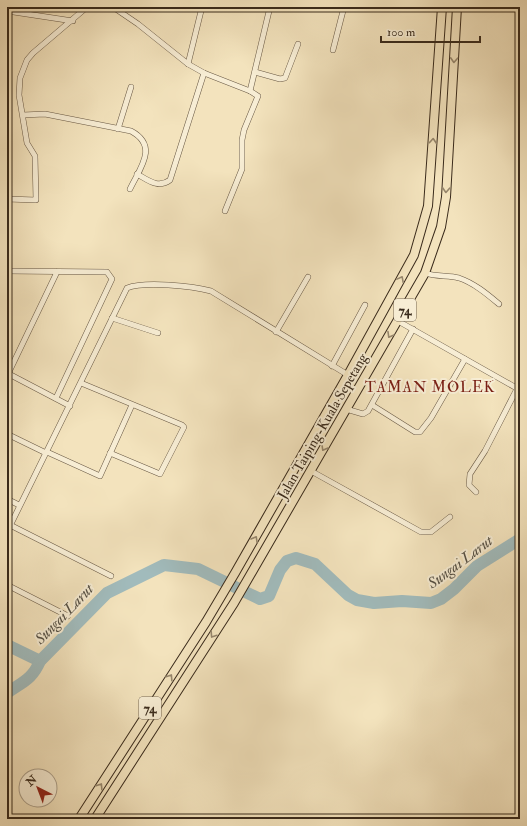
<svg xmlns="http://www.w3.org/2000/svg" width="527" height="826" font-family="'IM FELL Double Pica',serif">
<rect width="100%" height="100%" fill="#f3e3bd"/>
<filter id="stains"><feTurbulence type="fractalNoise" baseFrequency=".005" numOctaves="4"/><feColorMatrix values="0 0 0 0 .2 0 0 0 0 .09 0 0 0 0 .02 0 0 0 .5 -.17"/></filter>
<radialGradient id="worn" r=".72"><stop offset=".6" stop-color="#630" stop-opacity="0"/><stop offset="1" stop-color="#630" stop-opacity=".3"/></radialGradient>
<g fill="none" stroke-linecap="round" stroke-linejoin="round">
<g stroke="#a1bbbc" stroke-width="12">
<path d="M 7,645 L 40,661"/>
<path d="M 7,693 C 22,682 32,680 40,661 L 107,593 L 164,565 L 198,569 L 260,599 L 269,596 L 280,570 L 287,561 L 296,558 L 315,564 L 348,595 L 357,600 L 374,603 L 402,601 L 431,603 L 441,599 L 454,589 L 477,566 L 520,539"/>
</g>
<g stroke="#685844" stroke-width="6">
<g id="street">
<path d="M 113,7 L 138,24 L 188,64 L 204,73 L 250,91 L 258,96 L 244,130 L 242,140 L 242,169 L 225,211"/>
<path d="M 7,11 L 73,21"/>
<path d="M 333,50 L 344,7"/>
<path d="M 188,64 L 202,7"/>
<path d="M 255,72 L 280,79 L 285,78 L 298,44"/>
<path d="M 250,91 L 270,7"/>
<path d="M 23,115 L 45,114 L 131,131 C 159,146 140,168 130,189"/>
<path d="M 118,129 L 131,87"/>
<path d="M 137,174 C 148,180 158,189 170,180 L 204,73"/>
<path d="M 7,199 L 36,200 L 35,156 L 27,143 L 19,95 L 20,78 L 27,60 L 33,53 L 87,7"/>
<path d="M 7,271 L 107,272 L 112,279 L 56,398"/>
<path d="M 425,273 C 436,277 448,275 459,278 C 474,283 487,294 499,304"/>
<path d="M 112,318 L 158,333"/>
<path d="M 398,321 L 520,390"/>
<path d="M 276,332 L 308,277"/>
<path d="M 332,366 L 365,305"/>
<path d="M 7,373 L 70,406"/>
<path d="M 8,374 L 57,272"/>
<path d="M 81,383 L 182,425 L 184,427 L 160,474 L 110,453"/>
<path d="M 372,405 L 415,432 L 420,432 L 431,418 L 465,359"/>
<path d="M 346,409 L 363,414 L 368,411 L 413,329"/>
<path d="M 7,434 L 46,453"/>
<path d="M 47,452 L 100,476 L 132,405"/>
<path d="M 311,471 L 421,532 L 431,532 L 450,517"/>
<path d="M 476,492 L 469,485 L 470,474 L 485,451 L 520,383"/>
<path d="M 7,499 L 19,505"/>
<path d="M 10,525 L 111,576"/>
<path d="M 7,532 L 127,288 C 145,281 192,286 211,291 L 348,375"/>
<path d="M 7,585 L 68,616"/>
</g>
</g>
<g stroke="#392a1b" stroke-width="10">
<g id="primary">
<path d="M 79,819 L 206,622 L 235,573 L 348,375 L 414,255 L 428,206 L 442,7"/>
<path d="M 95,819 L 234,603 L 425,273 L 441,227 L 446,197 L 457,7"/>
</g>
</g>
<use href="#street" stroke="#f7edd4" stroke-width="5"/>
<use href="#primary" stroke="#f3e3bd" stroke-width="8"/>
</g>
<defs><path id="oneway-chevron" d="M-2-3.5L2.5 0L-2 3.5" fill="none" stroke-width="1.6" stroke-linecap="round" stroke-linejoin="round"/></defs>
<g stroke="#96866c">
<use href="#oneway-chevron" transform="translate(454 60) rotate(93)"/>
<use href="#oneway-chevron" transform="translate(433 141) rotate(-86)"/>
<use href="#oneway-chevron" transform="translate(446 190) rotate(93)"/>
<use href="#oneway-chevron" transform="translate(401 279) rotate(-62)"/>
<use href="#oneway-chevron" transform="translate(390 335) rotate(120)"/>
<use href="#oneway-chevron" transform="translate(324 448) rotate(120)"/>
<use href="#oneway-chevron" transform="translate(255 539) rotate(-60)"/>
<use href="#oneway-chevron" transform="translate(213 635) rotate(123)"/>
<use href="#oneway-chevron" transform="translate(170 677) rotate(-57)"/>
<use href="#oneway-chevron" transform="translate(100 786) rotate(-57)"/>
</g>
<g text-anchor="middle" stroke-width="4" stroke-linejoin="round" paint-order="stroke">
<g fill="#f7edd4" stroke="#726452" stroke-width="1">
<rect x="394" y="299" width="22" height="22" rx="3"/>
<rect x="139" y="697" width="22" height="22" rx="3"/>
</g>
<g font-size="13" font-weight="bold" fill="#392a1b">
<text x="405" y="315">74</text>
<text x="150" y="713">74</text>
</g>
<g font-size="14" fill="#392a1b" stroke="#f7edd4">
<text transform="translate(322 426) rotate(-60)" y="5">Jalan Taiping-Kuala Sepetang</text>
</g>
<g font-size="15" letter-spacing="1" fill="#7a1f14" stroke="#f7edd4">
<text x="430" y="392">TAMAN MOLEK</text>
</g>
<g font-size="15" font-style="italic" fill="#534e43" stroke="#f7edd4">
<text transform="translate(460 562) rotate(-37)" y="5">Sungai Larut</text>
<text transform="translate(64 614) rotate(-46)" y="5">Sungai Larut</text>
</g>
</g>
<rect width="527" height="826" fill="none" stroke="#f3e3bd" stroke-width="24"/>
<rect x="8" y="8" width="511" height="810" fill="none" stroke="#392a1b" stroke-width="2"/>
<rect x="12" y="12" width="503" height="802" fill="none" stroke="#392a1b"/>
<g transform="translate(38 788) rotate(318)"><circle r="19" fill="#f7edd4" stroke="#ab9f8a"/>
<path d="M0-3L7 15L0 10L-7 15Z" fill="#8f2418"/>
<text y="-6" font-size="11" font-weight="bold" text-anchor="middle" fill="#392a1b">N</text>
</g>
<path d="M381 36v6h99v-6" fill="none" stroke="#392a1b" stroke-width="2"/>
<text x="387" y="36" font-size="12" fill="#392a1b" stroke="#f7edd4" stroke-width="3" paint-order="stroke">100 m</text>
<rect width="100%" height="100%" filter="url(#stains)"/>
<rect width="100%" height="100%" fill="url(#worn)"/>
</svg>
